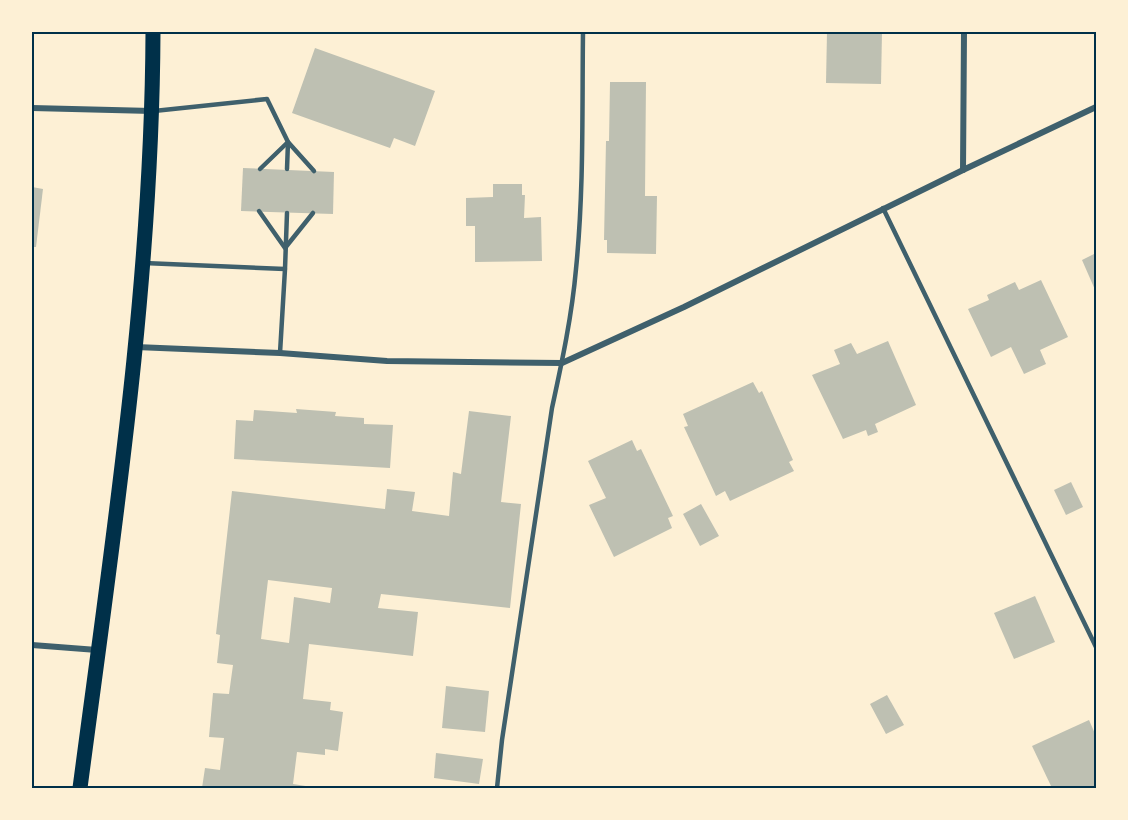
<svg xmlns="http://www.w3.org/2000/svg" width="1128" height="820" font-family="Karla,sans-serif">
<rect width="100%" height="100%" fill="#fdf0d5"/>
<g fill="#bec0b2" fill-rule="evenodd">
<path d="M 827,32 L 882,32 L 881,84 L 826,83 Z"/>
<path d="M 315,48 L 435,91 L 415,146 L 394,138 L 390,148 L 292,113 Z"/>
<path d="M 610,82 L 646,82 L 645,196 L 657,196 L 656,254 L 607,253 L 607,240 L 604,240 L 606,141 L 609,141 Z"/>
<path d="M 243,168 L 334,172 L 333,214 L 241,211 Z"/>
<path d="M 493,184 L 522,184 L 522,195 L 525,195 L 524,218 L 541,217 L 542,261 L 475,262 L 475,226 L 466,226 L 466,198 L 493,197 Z"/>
<path d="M 32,187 L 43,189 L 36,247 L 32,247 Z"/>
<path d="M 1096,253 L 1096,292 L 1082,260 Z"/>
<path d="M 1041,280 L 1068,337 L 1040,350 L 1046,364 L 1024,374 L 1011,347 L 991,357 L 968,309 L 989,300 L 987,295 L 1015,282 L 1019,290 Z"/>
<path d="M 888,341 L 916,405 L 875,424 L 878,432 L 868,436 L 866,430 L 843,439 L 812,375 L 840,364 L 834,350 L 851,343 L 857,354 Z"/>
<path d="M 753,382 L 759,393 L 762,391 L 793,460 L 789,462 L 794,471 L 730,501 L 725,491 L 716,496 L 684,427 L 688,426 L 683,414 Z"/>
<path d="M 296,409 L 336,412 L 335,416 L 364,418 L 364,424 L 393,425 L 390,468 L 234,459 L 236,420 L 253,421 L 254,410 L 297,413 Z"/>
<path d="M 469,411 L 511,416 L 501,502 L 521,504 L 510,608 L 381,594 L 378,608 L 418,612 L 413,656 L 309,644 L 303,699 L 331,702 L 330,710 L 343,712 L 338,751 L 325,749 L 325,755 L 297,752 L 293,784 L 318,788 L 202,788 L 205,768 L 220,770 L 224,738 L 209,737 L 213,693 L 229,694 L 233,665 L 217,663 L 220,635 L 216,634 L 232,491 L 385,509 L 387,489 L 415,492 L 412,511 L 449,516 L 453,472 L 461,474 ZM 268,580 L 332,588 L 330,603 L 294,597 L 289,643 L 261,639 Z"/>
<path d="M 632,440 L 637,451 L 641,449 L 673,516 L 668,518 L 672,528 L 614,557 L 589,505 L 606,498 L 588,461 Z"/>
<path d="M 1071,482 L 1083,507 L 1066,515 L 1054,490 Z"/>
<path d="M 701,504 L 719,536 L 700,546 L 683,514 Z"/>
<path d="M 1035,596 L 1055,642 L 1014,659 L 994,613 Z"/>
<path d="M 446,686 L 489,691 L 485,732 L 442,728 Z"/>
<path d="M 887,695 L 904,725 L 886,734 L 870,704 Z"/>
<path d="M 1089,720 L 1096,736 L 1096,788 L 1052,788 L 1032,746 Z"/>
<path d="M 436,753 L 483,759 L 479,784 L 434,778 Z"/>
</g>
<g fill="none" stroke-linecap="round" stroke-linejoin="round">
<g stroke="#3f606c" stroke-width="4.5">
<path d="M 154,111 L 267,99 L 288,142 L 287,169"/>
<path d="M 260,169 L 288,142 L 314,171"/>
<path d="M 883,208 L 1096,647"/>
<path d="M 259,211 L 285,248 L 313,213"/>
<path d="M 144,263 L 285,269 L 287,213"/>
<path d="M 280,353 L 285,269"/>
<path d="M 497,788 L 502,740 L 552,408 C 562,362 572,315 576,269 C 584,190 582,110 583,32"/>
</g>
<g stroke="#3f606c" stroke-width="6">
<path d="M 32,108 L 152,111"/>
<path d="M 963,170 L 964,32"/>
<path d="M 136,347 L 280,353 L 387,361 L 562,363 L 684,307 L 963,170 L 1096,107"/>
<path d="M 32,645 L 97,650"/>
</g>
<path stroke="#003049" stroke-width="15" d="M 80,788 C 113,537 152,286 153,32"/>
</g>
<rect width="1128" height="820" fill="none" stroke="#fdf0d5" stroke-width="66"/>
<rect x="33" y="33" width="1062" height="754" fill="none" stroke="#003049" stroke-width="2"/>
</svg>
